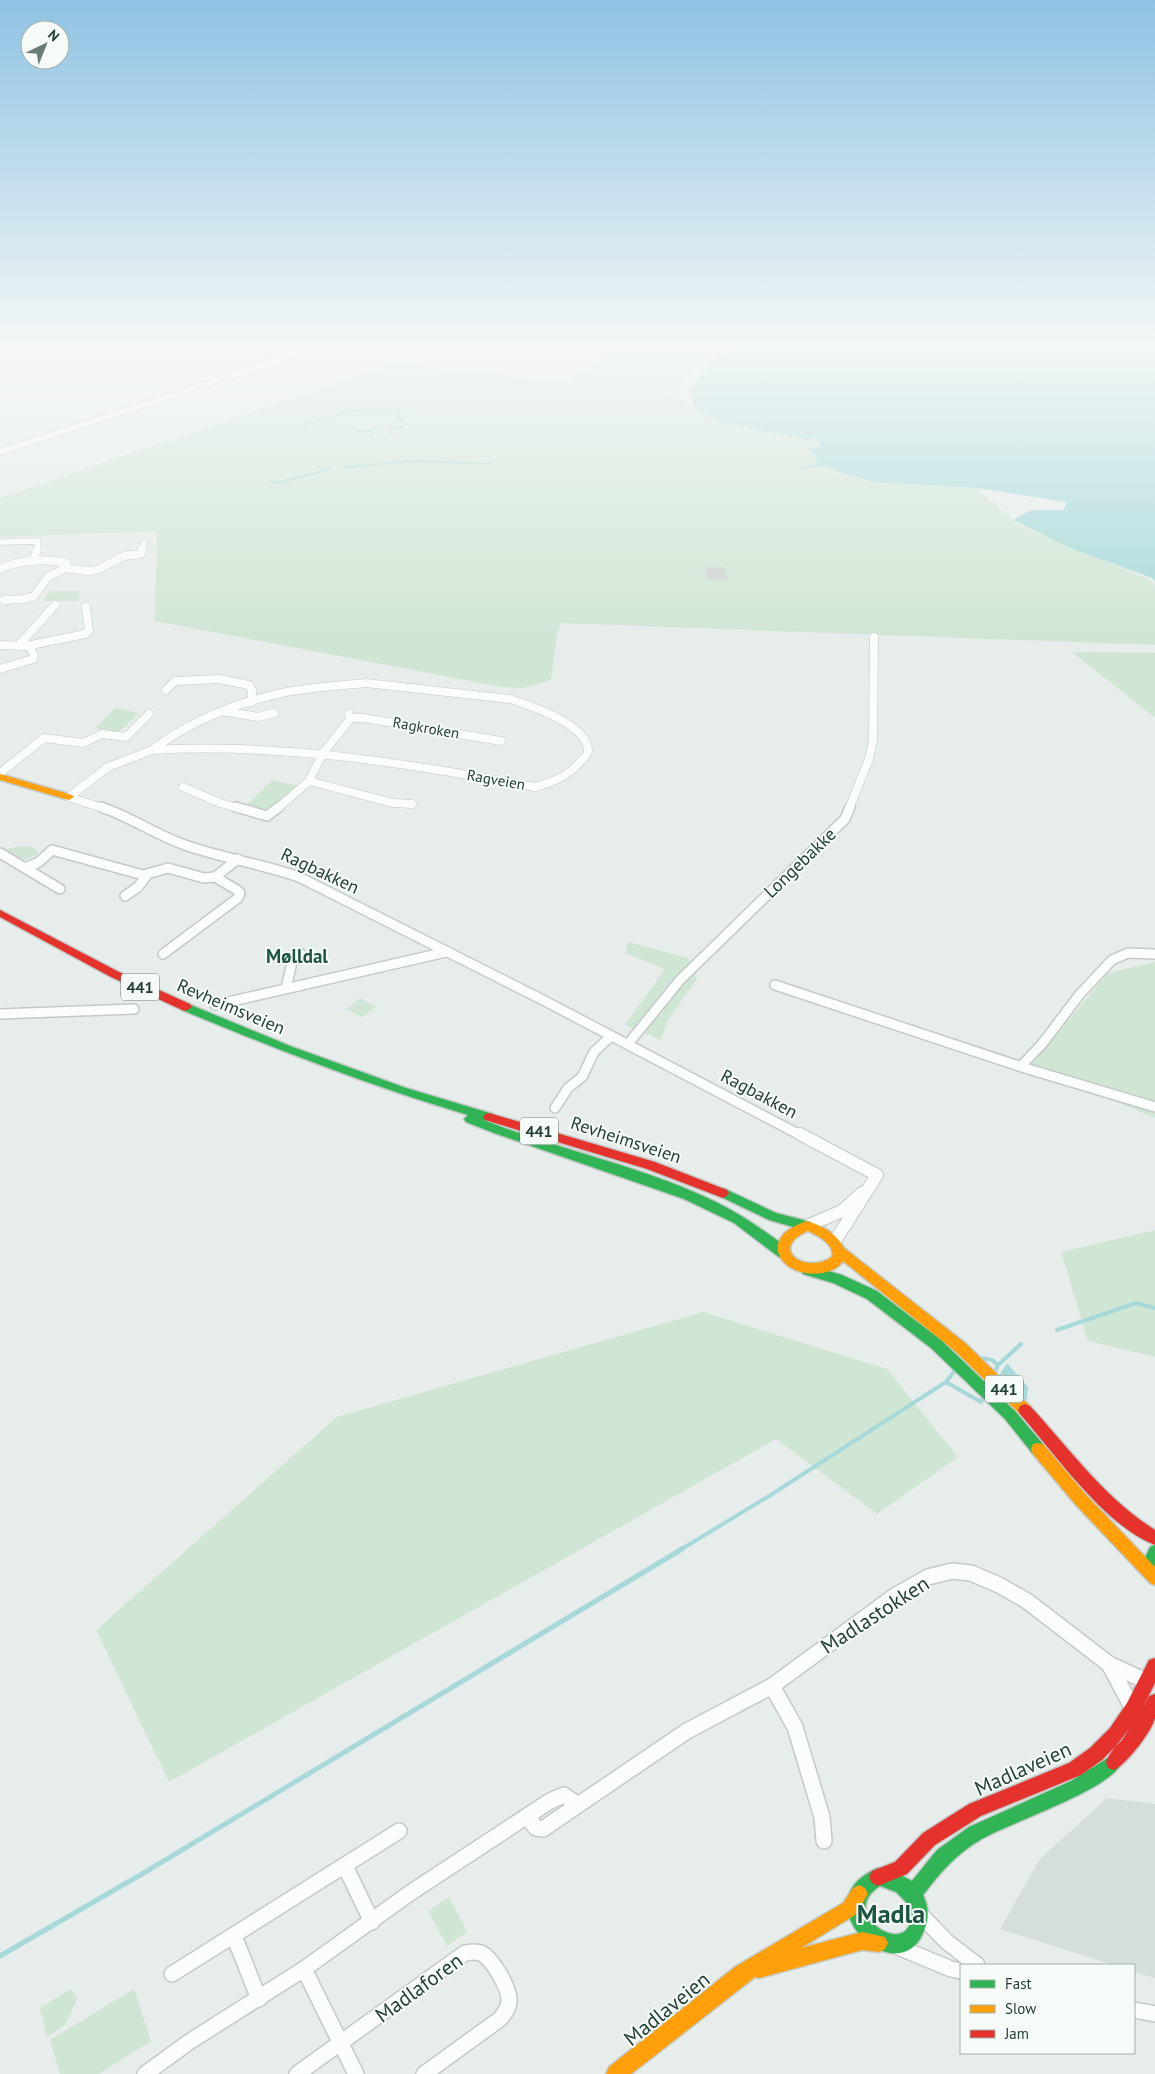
<svg xmlns="http://www.w3.org/2000/svg" width="1155" height="2074" font-family="'PT Sans',sans-serif">
<rect width="100%" height="100%" fill="#e7edea"/>
<path fill="#d5ded9" d="M 1107,1798 L 1155,1804 L 1155,1978 L 1134,1972 L 1134,1965 L 1114,1965 L 1000,1929 L 1039,1860 Z"/>
<g fill="#d0e6d5">
<path d="M 621,346 L 722,346 L 699,362 L 676,389 L 670,394 L 721,422 L 808,440 L 812,437 L 817,438 L 822,447 L 809,451 L 821,466 L 834,468 L 835,472 L 874,482 L 976,488 L 1019,525 L 1148,579 L 1155,586 L 1155,645 L 561,623 L 557,634 L 551,680 L 524,688 L 502,687 L 155,621 L 157,531 L 0,537 L 0,498 L 396,363 L 569,383 Z"/>
<path d="M 50,591 L 81,591 L 78,601 L 42,601 Z"/>
<path d="M 1072,652 L 1155,653 L 1155,717 L 1153,716 Z"/>
<path d="M 115,708 L 139,713 L 118,733 L 95,728 Z"/>
<path d="M 272,780 L 300,786 L 271,812 L 246,805 Z"/>
<path d="M 23,846 L 33,847 L 38,852 L 37,855 L 24,860 L 5,849 Z"/>
<path d="M 628,942 L 688,958 L 697,979 L 669,1018 L 661,1040 L 625,1025 L 665,969 L 625,953 Z"/>
<path d="M 1155,962 L 1155,1118 L 1030,1066 L 1108,973 Z"/>
<path d="M 360,998 L 375,1007 L 362,1017 L 346,1009 Z"/>
<path d="M 1155,1230 L 1155,1357 L 1088,1341 L 1061,1252 Z"/>
<path d="M 703,1312 L 887,1369 L 958,1457 L 877,1514 L 776,1439 L 169,1782 L 96,1630 L 337,1417 Z"/>
<path d="M 449,1897 L 467,1932 L 447,1946 L 428,1911 Z"/>
<path d="M 70,1989 L 78,1997 L 64,2026 L 47,2037 L 40,2008 Z"/>
<path d="M 134,1989 L 151,2041 L 99,2074 L 60,2074 L 50,2040 Z"/>
</g>
<g fill="#a7d9db">
<path d="M 733,346 L 1155,346 L 1155,581 L 1152,578 L 1075,550 L 1013,520 L 1031,510 L 1063,510 L 1067,502 L 976,488 L 873,482 L 835,471 L 833,468 L 821,466 L 786,471 L 817,464 L 816,458 L 808,449 L 821,447 L 819,441 L 815,441 L 817,438 L 812,437 L 808,440 L 721,422 L 696,409 L 688,392 L 716,357 Z"/>
<path d="M 1007,1363 L 1028,1387 L 1026,1409 L 988,1393 Z"/>
</g>
<g fill="none" stroke-linecap="round" stroke-linejoin="round">
<g stroke="#a7d9db" stroke-width="2">
<path d="M 303,425 C 334,415 369,405 401,413 L 398,418 L 405,422 L 404,426 L 392,429 L 392,433 L 384,438"/>
<path d="M 356,431 L 372,431 L 372,438 L 376,440"/>
<path d="M 344,467 L 416,461 L 489,464"/>
<path d="M 270,480 L 273,483 L 281,482 L 330,469"/>
</g>
<g stroke="#a7d9db" stroke-width="4">
<path d="M 1057,1330 L 1136,1303 L 1155,1308"/>
<path d="M 981,1358 L 992,1360 L 998,1365"/>
<path d="M 995,1372 L 998,1365 L 1021,1344"/>
<path d="M 946,1382 L 981,1402 L 983,1398"/>
<path d="M 680,1550 L 769,1496 L 946,1382 L 956,1369"/>
</g>
<path stroke="#a7d9db" stroke-width="5" d="M 0,1956 L 142,1874 L 682,1549"/>
</g>
<path fill="#ced4d1" stroke="#d0d6d3" d="M 705,567 L 724,568 L 727,579 L 707,579 Z"/>
<g fill="none" stroke-linecap="round" stroke-linejoin="round">
<g stroke="#c4cac7" stroke-width="7">
<g id="street-far4">
<path d="M 0,452 L 282,359 L 311,346"/>
<path d="M 0,542 L 38,541 L 37,551"/>
<path d="M 142,551 L 144,542"/>
</g>
</g>
<g stroke="#c4cac7" stroke-width="9">
<g id="street-far3">
<path d="M 33,562 L 37,549"/>
<path d="M 0,569 C 18,560 46,558 66,563 L 65,568"/>
<path d="M 4,600 L 24,599 L 34,596 L 48,577 L 65,568 L 88,571 L 97,570 L 124,556 L 141,554 L 142,549"/>
<path d="M 0,645 L 26,646 L 85,634 L 89,631 L 86,607"/>
<path d="M 19,645 L 55,605"/>
<path d="M 0,669 L 33,659 L 34,655 L 29,646"/>
<path d="M 366,683 L 510,699 C 529,705 589,725 588,751 C 588,755 582,760 579,763 C 568,776 551,783 535,787 C 406,763 284,743 152,750 C 189,722 236,703 282,693 C 309,687 338,686 366,683 Z"/>
<path d="M 166,690 L 175,681 L 219,679 L 249,685 L 252,690 L 252,702"/>
<path d="M 222,711 L 258,717 L 274,713"/>
<path d="M 349,714 L 351,718 L 364,718 L 501,741"/>
<path d="M 0,773 L 44,738 L 83,743 L 102,734 L 126,737 L 149,714"/>
<path d="M 309,781 L 323,753 L 351,718"/>
<path d="M 183,787 L 220,803 L 241,809"/>
<path d="M 69,797 L 108,767 L 152,750"/>
<path d="M 69,797 L 105,809"/>
<path d="M 277,809 L 309,781 L 393,803 L 412,804"/>
<path d="M 849,809 L 869,759 L 873,741 L 874,637"/>
</g>
</g>
<g stroke="#c4cac7" stroke-width="12">
<g id="street-far2">
<path d="M 101,807 C 131,817 156,835 185,845 C 222,858 262,864 299,877 L 543,1000 L 802,1136"/>
<path d="M 236,807 L 267,816 L 279,807"/>
<path d="M 0,853 L 25,868 L 39,862 L 52,850 L 143,875 L 168,868 L 204,878 L 215,877 L 238,859"/>
<path d="M 25,868 L 60,889"/>
<path d="M 125,896 L 138,887 L 147,875"/>
<path d="M 163,954 L 238,898 L 240,893 L 237,890 L 215,877"/>
<path d="M 775,985 L 1025,1068 L 1155,1107"/>
<path d="M 286,988 L 292,962 L 300,953"/>
<path d="M 215,1005 L 446,952"/>
<path d="M 0,1014 L 134,1009"/>
<path d="M 628,1044 L 680,980 L 845,819 L 850,807"/>
<path d="M 1021,1066 L 1042,1044 L 1080,994 L 1112,960 L 1128,953 L 1155,954"/>
<path d="M 555,1108 L 568,1088 L 582,1077 L 594,1052 L 611,1036"/>
</g>
</g>
<g stroke="#c4cac7" stroke-width="14">
<g id="street-far1">
<path d="M 800,1134 L 877,1175 L 835,1241"/>
<path d="M 807,1226 L 842,1211 L 862,1193"/>
</g>
</g>
<g stroke="#c4cac7" stroke-width="18">
<g id="street">
<path d="M 1109,1664 L 1133,1709"/>
<path d="M 772,1686 L 795,1727 L 822,1817 L 824,1841"/>
<path d="M 530,1814 L 532,1823 L 536,1828 L 543,1829 L 578,1805"/>
<path d="M 345,1866 L 372,1922"/>
<path d="M 920,1914 L 947,1942 L 977,1965"/>
<path d="M 234,1936 L 259,1999"/>
<path d="M 898,1947 L 951,1969 L 961,1971"/>
<path d="M 304,1969 L 356,2074"/>
<path d="M 172,1974 L 399,1831"/>
<path d="M 1134,2010 L 1155,2014"/>
<path d="M 145,2074 L 189,2042 L 304,1969 L 410,1893 L 550,1801 L 564,1795 L 578,1805 L 687,1731 L 772,1686 L 896,1595 L 928,1577 L 952,1571 L 971,1573 L 999,1585 L 1027,1601 L 1109,1664 L 1146,1681"/>
<path d="M 297,2074 L 465,1953 C 470,1952 476,1951 481,1953 C 492,1958 510,1989 509,2001 C 509,2008 504,2014 500,2019 L 424,2074"/>
</g>
</g>
<g stroke="#c3cac7" stroke-width="3">
<g id="fast">
<path d="M 186,1003 L 290,1046 L 406,1088 L 493,1114 L 495,1117 L 493,1120 L 484,1120 L 502,1127 C 573,1153 650,1169 718,1203 C 744,1216 766,1232 789,1249 L 790,1253 L 789,1257 L 784,1258 L 779,1257 L 734,1223 L 684,1199 L 494,1133 L 466,1122 L 464,1119 L 468,1115 C 370,1086 276,1049 182,1010 L 180,1007 Z"/>
<path d="M 723,1188 L 776,1213 L 811,1222 L 813,1226 L 811,1230 L 807,1231 L 769,1220 L 719,1196 L 717,1193 L 719,1190 Z"/>
<path d="M 808,1265 L 842,1275 L 877,1291 L 941,1340 L 1015,1411 L 1043,1444 L 1045,1449 L 1043,1454 L 1038,1455 L 1033,1454 L 1005,1419 L 931,1348 L 867,1299 L 833,1283 L 803,1274 L 801,1270 L 803,1266 Z"/>
<path d="M 1155,1545 L 1155,1584 L 1150,1582 L 1144,1560 L 1150,1547 Z"/>
<path d="M 1114,1754 L 1120,1756 L 1122,1762 C 1111,1790 1010,1822 980,1840 C 956,1854 940,1873 923,1895 C 930,1910 929,1921 922,1935 C 895,1992 799,1901 878,1868 L 895,1872 L 912,1881 L 937,1850 L 969,1827 L 1071,1781 ZM 880,1886 L 896,1892 L 910,1906 C 921,1966 832,1916 880,1886 Z"/>
</g>
</g>
<g stroke="#c3cac7" stroke-width="3">
<g id="slow">
<path d="M 0,774 L 72,795 L 74,797 L 69,800 L 0,780 Z"/>
<path d="M 807,1221 C 823,1226 836,1233 844,1248 L 965,1343 L 1030,1406 L 1032,1410 L 1030,1414 L 1025,1416 L 1020,1414 L 955,1351 L 843,1261 C 839,1267 834,1270 827,1272 C 785,1283 751,1239 807,1221 ZM 808,1231 C 818,1236 835,1244 832,1257 C 806,1275 767,1249 808,1231 Z"/>
<path d="M 1038,1443 L 1043,1444 L 1086,1495 L 1155,1567 L 1155,1585 L 1150,1583 L 1076,1505 L 1033,1454 L 1031,1449 L 1033,1444 Z"/>
<path d="M 859,1885 L 865,1888 L 868,1894 L 855,1915 L 801,1948 L 862,1932 L 885,1937 L 888,1943 L 885,1949 L 879,1952 L 862,1950 L 759,1978 L 755,1977 L 631,2074 L 606,2074 L 609,2067 L 735,1967 L 843,1903 L 853,1888 Z"/>
</g>
</g>
<g stroke="#c3cac7" stroke-width="3">
<g id="jam">
<path d="M 0,910 L 119,972 L 190,1004 L 192,1007 L 186,1011 L 182,1010 L 111,977 L 0,917 Z"/>
<path d="M 489,1113 L 655,1162 L 727,1190 L 729,1193 L 727,1196 L 723,1198 L 647,1169 L 485,1120 L 483,1117 L 485,1114 Z"/>
<path d="M 1025,1404 L 1030,1406 C 1070,1449 1104,1498 1155,1530 L 1155,1545 C 1104,1525 1056,1455 1020,1414 L 1018,1410 L 1020,1406 Z"/>
<path d="M 1155,1658 L 1155,1683 L 1142,1709 L 1149,1696 L 1155,1694 C 1155,1701 1155,1711 1155,1718 C 1152,1731 1126,1765 1114,1770 L 1108,1768 L 1106,1762 C 1111,1749 1127,1734 1135,1720 L 1122,1740 L 1102,1760 L 1081,1775 L 981,1816 L 935,1845 L 907,1874 L 878,1886 L 872,1883 L 869,1877 L 872,1871 L 895,1862 L 923,1833 L 969,1804 L 1069,1763 L 1090,1748 L 1110,1728 L 1127,1703 L 1149,1660 Z"/>
</g>
</g>
<use href="#street-far4" stroke="#fbfcfc" stroke-width="5.5"/>
<use href="#street-far3" stroke="#fbfcfc" stroke-width="8"/>
<use href="#street-far2" stroke="#fbfcfc" stroke-width="9"/>
<use href="#street-far1" stroke="#fbfcfc" stroke-width="12"/>
<use href="#street" stroke="#fbfcfc" stroke-width="15"/>
<use href="#fast" fill="#30b455" fill-rule="evenodd"/>
<use href="#slow" fill="#ff9f0a" fill-rule="evenodd"/>
<use href="#jam" fill="#e5322d" fill-rule="evenodd"/>
</g>
<linearGradient id="sky" x2="0" y2="1"><stop stop-color="#8ec3e3"/><stop offset="0.54" stop-color="#f4f7f6"/><stop offset="1" stop-color="#f4f7f6" stop-opacity="0"/></linearGradient>
<rect width="1155" height="637" fill="url(#sky)"/>
<g text-anchor="middle" stroke-width="4" stroke-linejoin="round" paint-order="stroke">
<g font-size="15" fill="#234137" stroke="#f6fbf8">
<text transform="translate(426 728) rotate(10)" y="5">Ragkroken</text>
<text transform="translate(496 780) rotate(10)" y="5">Ragveien</text>
</g>
<g fill="#f6fbf8" stroke="#627971" stroke-width="1">
<rect x="121" y="973.5" width="38" height="27" rx="4"/>
<rect x="520" y="1117.5" width="38" height="27" rx="4"/>
<rect x="985" y="1375.5" width="38" height="27" rx="4"/>
</g>
<g font-size="16" font-weight="bold" fill="#234137">
<text x="140" y="993">441</text>
<text x="539" y="1137">441</text>
<text x="1004" y="1395">441</text>
</g>
<g font-size="18" fill="#234137" stroke="#f6fbf8">
<text transform="translate(800 863) rotate(-44)" y="6">Longebakke</text>
<text transform="translate(320 871) rotate(25)" y="6">Ragbakken</text>
<text transform="translate(231 1007) rotate(23)" y="6">Revheimsveien</text>
<text transform="translate(759 1094) rotate(28)" y="6">Ragbakken</text>
<text transform="translate(626 1140) rotate(18)" y="6">Revheimsveien</text>
</g>
<g font-size="19" font-weight="bold" fill="#1e5542" stroke="#f6fbf8">
<text x="297" y="963">Mølldal</text>
</g>
<g font-size="21" fill="#234137" stroke="#f6fbf8">
<text transform="translate(875 1615) rotate(-33)" y="7">Madlastokken</text>
<text transform="translate(1023 1769) rotate(-24)" y="7">Madlaveien</text>
<text transform="translate(419 1988) rotate(-36)" y="7">Madlaforen</text>
<text transform="translate(667 2009) rotate(-39)" y="7">Madlaveien</text>
</g>
<g font-size="26" font-weight="bold" fill="#1e5542" stroke="#f6fbf8">
<text x="891" y="1923">Madla</text>
</g>
</g>
<rect x="960" y="1964" width="175" height="90" fill="#f6fbf8" stroke="#a2b1ab"/>
<rect x="970" y="1980" width="25" height="8" fill="#30b455" stroke="#a2b1ab"/>
<text x="1005" y="1989" font-size="15" fill="#234137">Fast</text>
<rect x="970" y="2005" width="25" height="8" fill="#ff9f0a" stroke="#a2b1ab"/>
<text x="1005" y="2014" font-size="15" fill="#234137">Slow</text>
<rect x="970" y="2030" width="25" height="8" fill="#e5322d" stroke="#a2b1ab"/>
<text x="1005" y="2039" font-size="15" fill="#234137">Jam</text>
<g transform="translate(45 45) rotate(43)"><circle r="24" fill="#f6fbf8" stroke="#a2b1ab"/>
<path d="M0-4L9 19L0 12L-9 19Z" fill="#687d76"/>
<text y="-8" font-size="14" font-weight="bold" text-anchor="middle" fill="#234137">N</text>
</g>
</svg>
